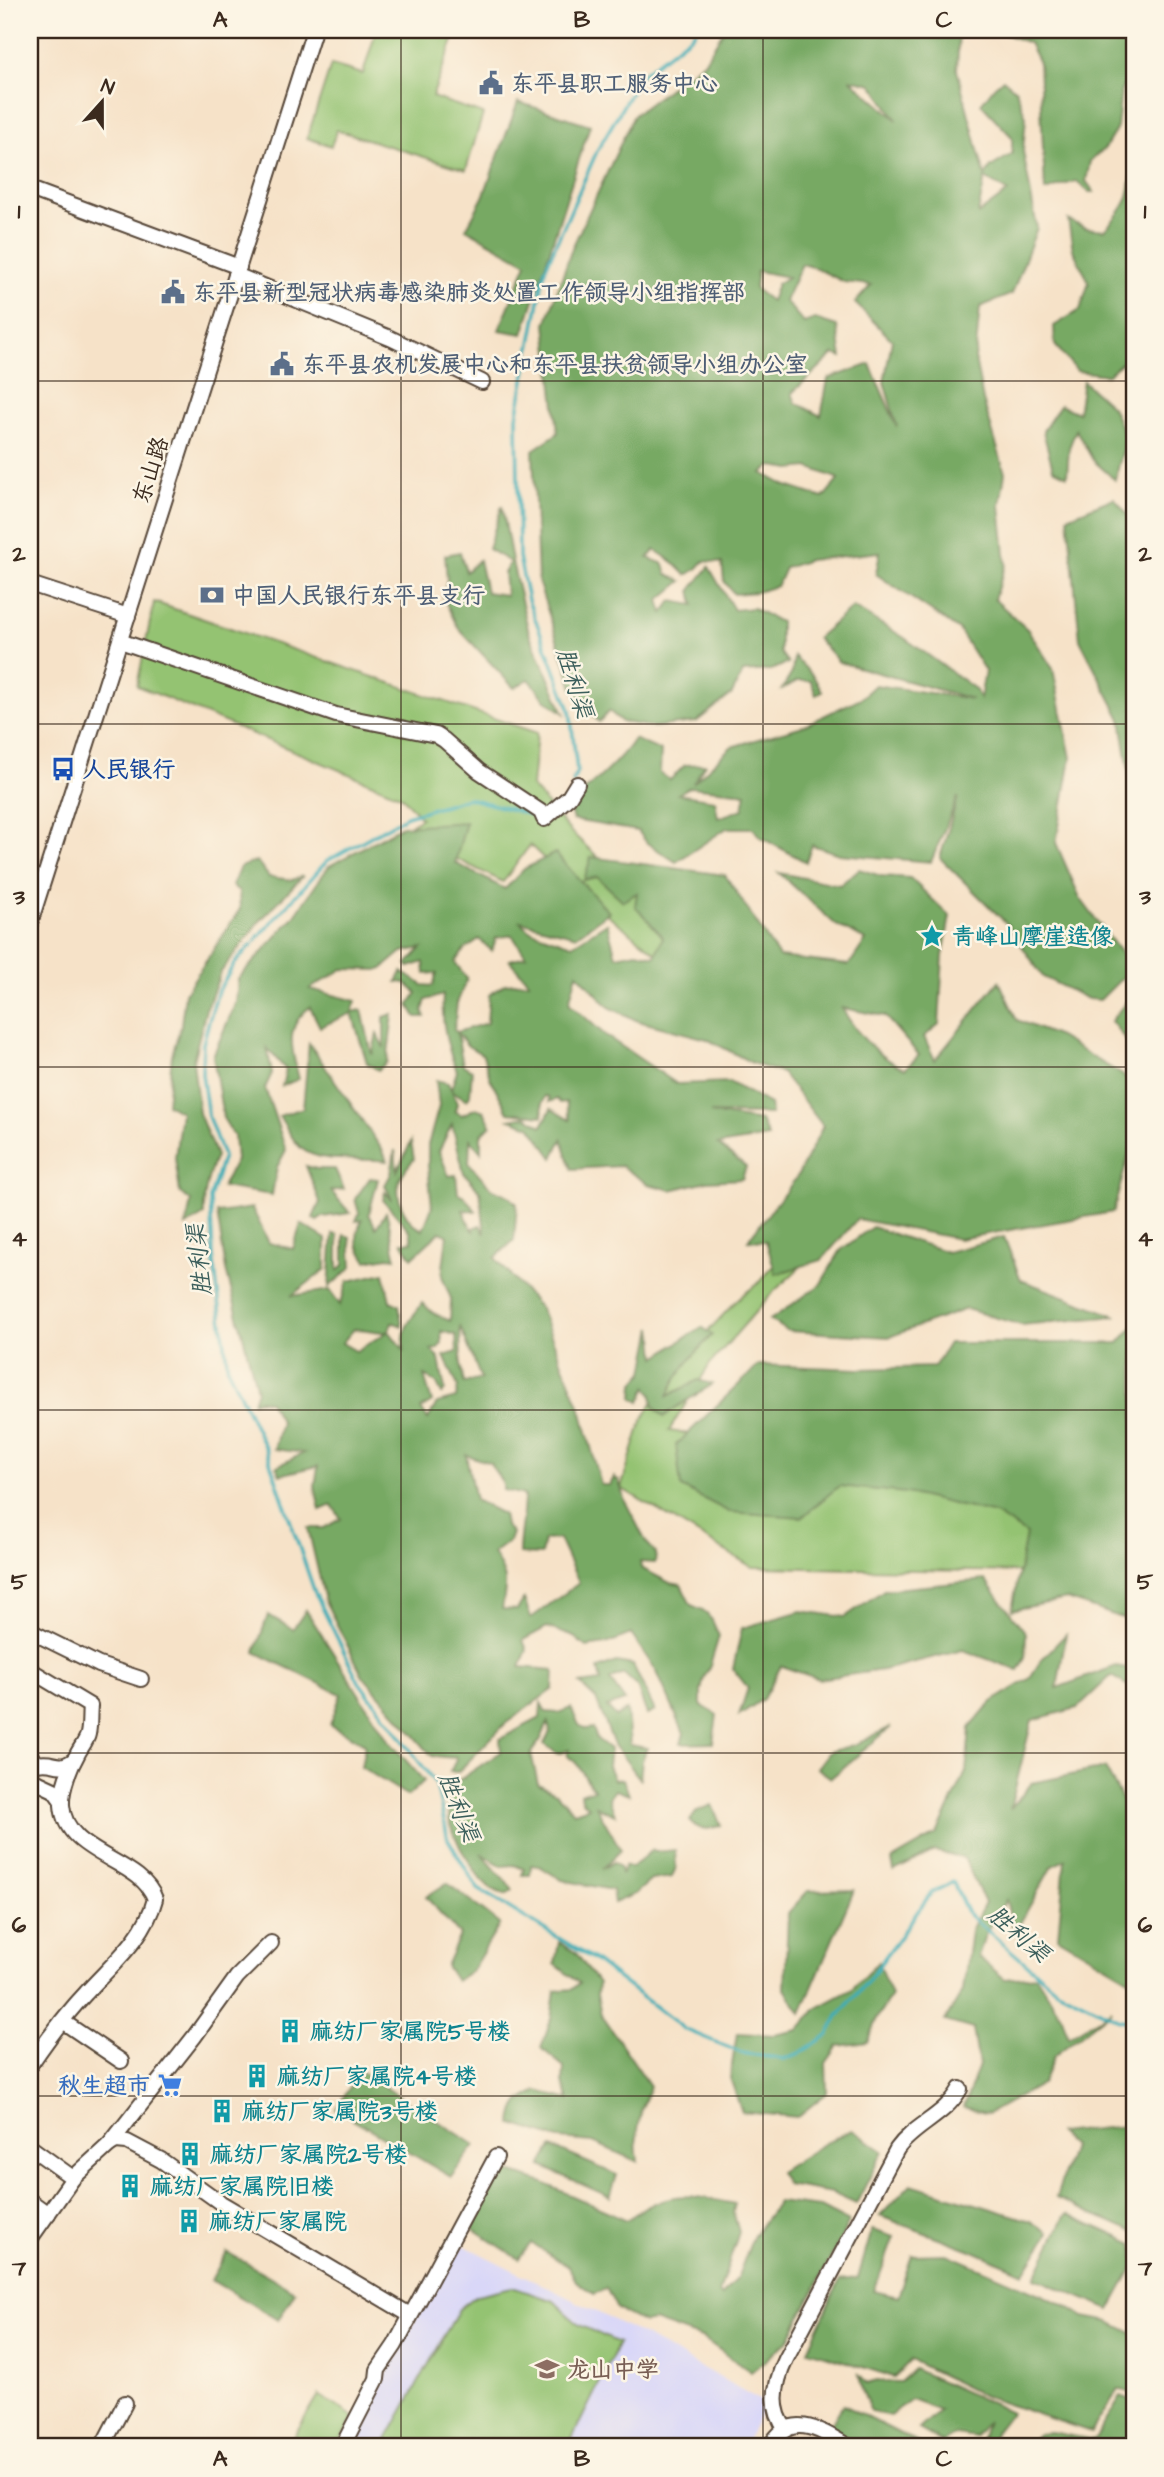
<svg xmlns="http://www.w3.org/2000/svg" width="1164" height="2477" font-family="'Architects Daughter','LXGW WenKai TC',sans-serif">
<rect width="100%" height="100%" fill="#fcf5e5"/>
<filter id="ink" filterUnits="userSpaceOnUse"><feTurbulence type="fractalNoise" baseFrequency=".0143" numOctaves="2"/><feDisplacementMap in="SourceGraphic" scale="14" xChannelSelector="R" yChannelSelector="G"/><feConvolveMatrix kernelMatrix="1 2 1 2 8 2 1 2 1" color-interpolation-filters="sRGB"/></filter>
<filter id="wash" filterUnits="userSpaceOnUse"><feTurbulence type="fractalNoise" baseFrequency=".00686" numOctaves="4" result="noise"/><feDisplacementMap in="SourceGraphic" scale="28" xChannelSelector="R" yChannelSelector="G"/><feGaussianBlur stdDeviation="1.57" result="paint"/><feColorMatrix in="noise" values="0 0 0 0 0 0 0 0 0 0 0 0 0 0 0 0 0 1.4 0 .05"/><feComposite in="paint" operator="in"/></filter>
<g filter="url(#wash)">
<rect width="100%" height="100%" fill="#f6e2c8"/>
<path fill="#d9d7f8" d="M 457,2242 L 645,2336 L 765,2403 L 744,2447 L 348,2447 Z"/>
<g fill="#94c372" stroke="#687648" stroke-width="2">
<path d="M 389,30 L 421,30 L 454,38 L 432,97 L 483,114 L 466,170 L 337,130 L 331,146 L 307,138 L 331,65 L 363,74 L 376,31 L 387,32 Z"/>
<path d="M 154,602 L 537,733 L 532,787 L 570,831 L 682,936 L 861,1123 L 822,1247 L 771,1294 L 710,1364 L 669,1431 L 797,1448 L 999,1451 L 1134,1574 L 752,1567 L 621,1488 L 642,1421 L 666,1376 L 739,1298 L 761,1281 L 820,1207 L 834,1146 L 810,1092 L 726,1008 L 575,889 L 530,845 L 503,882 L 429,845 L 339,871 L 421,818 L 402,796 L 137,686 Z"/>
<path d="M 512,2287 L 554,2301 L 579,2325 L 619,2343 L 568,2447 L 383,2447 L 459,2309 L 477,2295 Z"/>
<path d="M 319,2395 L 354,2417 L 336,2447 L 287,2447 Z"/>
</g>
<g fill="#77a964" stroke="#596a41" stroke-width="2" fill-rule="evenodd">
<path d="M 724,30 L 959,30 L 957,70 L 985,176 L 991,167 L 1012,154 L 1012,137 L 981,104 L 994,87 L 1003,79 L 1016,90 L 1026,117 L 1023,151 L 1037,228 L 1012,294 L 980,307 L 975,359 L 983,400 L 1005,473 L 1000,505 L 1006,564 L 994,599 L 1028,630 L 1053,669 L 1071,758 L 1056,843 L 1080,898 L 1132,968 L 1100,1000 L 1088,999 L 1043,977 L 1007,924 L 940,858 L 958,797 L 931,862 L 839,854 L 812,845 L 806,862 L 760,837 L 753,828 L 727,828 L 676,862 L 647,843 L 638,831 L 573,820 L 568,804 C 588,789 621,760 634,739 L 661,751 L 660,773 L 670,780 L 685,765 L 705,764 L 693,783 L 731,747 L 803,726 L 861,698 L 875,685 L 972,699 L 839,662 L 817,638 L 853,607 L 903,637 L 975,689 L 980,699 L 985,671 L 959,630 L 876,574 L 880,552 L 809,560 L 785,568 L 777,586 L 757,592 L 734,594 L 724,581 L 722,563 L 704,561 L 696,570 L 686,575 L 673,562 L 655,550 L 648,558 L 664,564 L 667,574 L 682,581 L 659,600 L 663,613 L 672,601 L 694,605 L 691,590 L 709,567 L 734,610 L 753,608 L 780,622 L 780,652 L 788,663 L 771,670 L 743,672 L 732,694 L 696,722 L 653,727 L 622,722 L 609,711 L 599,722 L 587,710 L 573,688 L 538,581 L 533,450 L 558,433 L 546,324 L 572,248 L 634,115 L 704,62 ZM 850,79 L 872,84 L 897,120 ZM 985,178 L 1008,192 L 978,214 L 978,213 ZM 802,264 L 816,268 L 844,282 L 871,285 L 855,303 L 892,340 L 884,382 L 897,427 L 870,364 L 828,379 L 821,416 L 796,403 L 792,393 L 834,354 L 842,357 L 837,326 L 815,319 L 804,323 L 785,301 ZM 757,271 L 788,277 L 777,284 L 771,301 L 755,289 ZM 772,466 L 791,469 L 808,467 L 839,479 L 823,498 L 784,485 L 762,473 ZM 690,787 L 746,793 L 743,809 L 718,818 L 715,800 L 678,794 Z"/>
<path d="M 994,30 L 1134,30 L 1134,64 L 1121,91 L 1117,128 L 1105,148 L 1090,161 L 1086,181 L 1094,192 L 1089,192 L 1076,181 L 1045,191 L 1039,63 L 1029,43 Z"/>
<path d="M 518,102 L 590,125 L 523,334 L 499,330 L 527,263 L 466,229 L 483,197 Z"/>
<path d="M 1134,160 L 1134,353 L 1107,375 L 1077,371 L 1055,345 L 1054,326 L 1080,310 L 1089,282 L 1073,250 L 1068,220 L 1086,228 L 1105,230 C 1131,200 1129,199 1134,160 Z"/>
<path d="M 1083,381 L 1112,407 L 1126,438 L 1115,480 L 1093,460 L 1076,430 L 1069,448 L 1067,476 L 1053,469 L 1043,431 L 1060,405 L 1078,413 Z"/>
<path d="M 1114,498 L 1134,522 L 1134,804 L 1121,719 L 1080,640 L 1068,517 Z"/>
<path d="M 502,506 L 513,566 L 529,633 L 564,713 L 545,699 L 529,679 L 514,688 L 458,628 L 443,597 L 447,580 L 445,555 L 460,552 L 466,572 L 479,560 L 486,592 L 506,595 L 504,573 L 510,562 L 488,549 Z"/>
<path d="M 794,656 L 813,676 L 822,691 L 816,695 L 811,681 L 798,681 L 782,689 L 792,673 Z"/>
<path d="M 466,822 L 455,863 L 505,889 L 524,869 L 555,853 L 609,912 L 576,936 L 520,921 L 529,930 L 572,945 L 607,923 L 616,956 L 637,952 L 655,956 L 663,937 L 635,906 L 637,893 L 623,901 L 597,877 L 584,880 L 591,857 L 725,875 L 779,957 L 849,965 L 866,940 L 836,925 L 779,873 L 840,885 L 859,869 L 881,876 L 910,878 L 950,916 L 943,956 L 939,1024 L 924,1037 L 935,1060 L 999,981 L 1017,1020 L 1059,1037 L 1134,1082 L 1134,1136 L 1113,1212 L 959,1239 L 857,1219 L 822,1260 L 776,1274 L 766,1241 L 748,1240 L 797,1177 L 823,1126 L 782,1073 L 752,1063 L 707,1039 L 638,1021 L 609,1007 L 577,973 L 569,1003 L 605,1035 L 677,1084 L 729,1082 L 770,1104 L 771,1114 L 710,1113 L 761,1121 L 768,1137 L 718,1145 L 746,1167 L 742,1179 L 707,1181 L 671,1190 L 648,1184 L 621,1166 L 572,1169 L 562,1139 L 553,1158 L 530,1126 L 510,1119 L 526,1116 L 542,1126 L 551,1109 L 570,1120 L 566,1102 L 560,1103 L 557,1099 L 549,1102 L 549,1097 L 545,1096 L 542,1103 L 543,1116 L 508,1112 L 490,1078 L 483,1055 L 468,1046 L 457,1033 L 463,1065 L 472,1070 L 470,1095 L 467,1100 L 452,1091 L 457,1103 L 455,1111 L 462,1115 L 476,1108 L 484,1111 L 491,1125 L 481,1135 L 481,1152 L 470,1139 L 469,1163 L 491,1188 L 509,1196 L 517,1204 L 514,1240 L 495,1258 L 540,1308 L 582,1413 L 601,1485 L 610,1485 L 614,1477 L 619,1481 L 624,1499 L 646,1542 L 656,1553 L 655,1563 L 640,1562 L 641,1568 L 670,1583 L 681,1585 L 691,1605 L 703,1610 L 712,1620 L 719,1636 L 710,1666 L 704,1678 L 701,1691 L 701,1705 L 717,1715 L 713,1743 L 681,1744 L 684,1733 L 657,1672 L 631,1634 L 606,1644 L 586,1647 L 574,1637 L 547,1627 L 523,1640 L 527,1650 L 520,1667 L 554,1670 L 553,1689 L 505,1724 L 458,1772 L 450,1772 L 457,1758 L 432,1756 L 363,1676 L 325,1601 L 308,1528 L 324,1528 L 341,1519 L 332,1505 L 320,1510 L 315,1487 L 318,1466 L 279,1475 L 277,1466 L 304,1453 L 274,1449 L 281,1422 L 269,1401 L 259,1400 L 253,1402 L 257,1390 L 226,1270 L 217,1213 L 252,1208 L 269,1243 L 293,1249 L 301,1224 L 326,1239 L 326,1269 L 291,1296 L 330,1290 L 340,1305 L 348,1281 L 384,1273 L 390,1301 L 399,1305 L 402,1326 L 392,1322 L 389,1331 L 404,1350 C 401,1328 410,1322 422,1303 L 433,1313 L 450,1321 L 451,1299 L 442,1276 L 447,1235 L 440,1232 L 412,1258 L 402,1242 L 412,1242 L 410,1231 L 383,1200 L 385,1192 L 392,1200 L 385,1185 L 391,1174 L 395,1150 L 397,1171 L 411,1142 L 414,1159 C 409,1165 400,1175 399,1183 C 395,1200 407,1223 423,1230 L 432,1207 L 428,1167 L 428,1145 L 439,1106 L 436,1080 L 448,1083 L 451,1089 L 457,1071 C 447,1048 441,1020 443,995 L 426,1000 L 423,1010 L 425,1017 L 416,1017 L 409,1005 L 417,993 L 406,983 L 397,982 L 402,972 L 423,985 L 433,986 L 437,973 L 425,974 L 424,962 L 409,967 L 407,964 L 422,948 L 402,952 L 381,970 L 343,969 L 310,989 L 356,1001 L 352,1012 L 362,1010 L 372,1055 L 377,1034 L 384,1048 L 384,1017 L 393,1014 L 387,1062 L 378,1070 L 367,1063 L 352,1013 L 320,1027 L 310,1007 C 283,1028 292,1050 299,1079 L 282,1086 L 286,1070 L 267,1048 L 272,1073 L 265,1088 L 286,1150 L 277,1167 L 272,1195 L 222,1187 L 236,1160 L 234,1136 L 223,1118 L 213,1056 L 236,1002 L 238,979 L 293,918 L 329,866 L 402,826 ZM 512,935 L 526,956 L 509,960 L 529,982 L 505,984 L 489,995 L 487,1023 L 457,1032 L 454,1030 L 457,1003 L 467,979 L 455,962 L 465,949 L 479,939 L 492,951 L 496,938 ZM 842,1008 L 885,1016 L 919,1055 L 905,1069 C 877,1056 857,1035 842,1008 ZM 452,1124 L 464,1173 L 480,1191 L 485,1234 L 480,1225 L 473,1228 L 474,1231 L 472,1230 L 463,1210 L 476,1211 L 464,1196 L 458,1193 L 456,1175 L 449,1176 L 439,1151 ZM 460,1326 L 481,1379 L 464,1383 L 461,1367 ZM 354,1329 C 365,1329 376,1332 387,1332 L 356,1351 L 342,1343 ZM 441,1331 L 456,1335 L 457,1352 L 444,1356 L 458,1386 L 456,1398 L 437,1403 L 428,1419 L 421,1409 L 432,1402 L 424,1376 L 436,1382 L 442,1394 L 445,1390 L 439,1359 L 431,1350 L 437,1349 L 442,1343 ZM 466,1455 L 490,1463 L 503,1484 L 503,1490 L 524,1495 C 524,1515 519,1534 519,1554 L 541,1555 L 544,1540 L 559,1539 L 579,1583 L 531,1618 L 524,1599 L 517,1610 L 502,1609 C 507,1580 508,1579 493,1553 L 509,1541 L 512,1533 L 505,1526 L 503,1514 L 475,1500 Z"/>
<path d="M 257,861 L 269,877 L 292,880 L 303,876 L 259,922 L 221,972 L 206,1009 L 193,1061 L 199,1113 L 216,1156 C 208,1176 203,1193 204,1215 L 186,1226 L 191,1201 L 180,1193 L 175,1158 L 181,1112 L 167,1104 L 172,1055 L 181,1025 L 185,993 L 240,909 L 239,892 L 232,886 L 240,867 Z"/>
<path d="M 1134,992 L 1134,1051 L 1111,1021 Z"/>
<path d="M 309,1043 L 383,1151 L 387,1161 C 362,1157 320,1165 301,1148 C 292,1140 286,1126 279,1116 L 303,1108 Z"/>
<path d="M 306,1166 L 317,1169 L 335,1169 L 344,1189 L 331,1191 L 350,1213 L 323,1217 L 317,1221 L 313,1218 L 320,1202 Z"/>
<path d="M 370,1178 L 378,1179 L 369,1214 L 376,1228 L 386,1212 C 392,1228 391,1242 396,1258 L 388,1257 L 367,1261 C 356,1246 354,1237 362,1220 L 356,1221 L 359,1213 L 355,1199 Z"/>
<path d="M 872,1227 L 947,1252 L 1004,1237 L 1021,1280 L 1116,1316 L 1021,1325 L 966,1309 L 889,1337 L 788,1331 L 770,1320 L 820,1285 L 841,1250 Z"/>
<path d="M 333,1234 L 338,1235 L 338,1270 L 344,1265 L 344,1235 L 350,1237 L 352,1267 L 329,1287 Z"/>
<path d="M 1134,1326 L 1134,1622 L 1067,1599 L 1012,1610 L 1026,1534 L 995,1514 L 906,1493 L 839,1486 L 802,1517 L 729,1512 L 681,1487 L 676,1445 L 759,1365 L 859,1369 L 934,1367 L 949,1343 L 1119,1343 Z"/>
<path d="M 653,1327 L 656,1357 L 702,1327 L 712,1335 C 695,1353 677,1373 668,1396 L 698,1380 L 712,1384 C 696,1397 680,1402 664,1417 L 654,1407 L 652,1395 L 647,1387 L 640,1402 L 633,1398 L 634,1384 L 644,1372 Z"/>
<path d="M 985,1580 L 1026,1633 L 1025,1658 L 1018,1670 L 963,1650 L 883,1670 L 819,1679 L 781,1666 L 763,1699 L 739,1715 L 748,1688 L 733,1669 L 742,1628 L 801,1611 L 845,1617 L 884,1590 Z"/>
<path d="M 306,1610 L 388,1740 L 424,1781 L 408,1796 L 361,1767 L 365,1744 L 330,1725 L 341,1694 L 255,1652 L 268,1615 L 293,1629 Z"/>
<path d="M 1066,1634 L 1057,1688 L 1116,1666 L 1134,1669 L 1134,1689 L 1111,1676 L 1077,1708 L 1032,1720 L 1010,1809 L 1032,1783 L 1105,1768 L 1134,1821 L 1134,1982 L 1058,1937 L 1065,1860 L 1052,1866 L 1014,1934 L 1006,1900 L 986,1932 L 978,1957 L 1005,1979 L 1036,1976 L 1062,2017 L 1068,2037 L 1112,2010 L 1054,2056 L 1043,2083 L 988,2114 L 964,2107 L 979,2065 L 973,2029 L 945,2021 L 963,1991 L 971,1930 L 985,1903 L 964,1858 L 934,1851 L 894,1871 L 892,1860 L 937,1834 L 966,1772 L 970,1728 L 992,1702 L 1029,1679 L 1042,1659 Z"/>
<path d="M 616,1662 L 633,1665 L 655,1711 L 647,1715 L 637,1686 L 624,1674 L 610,1680 L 625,1701 L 607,1707 L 616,1717 L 627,1710 L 630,1745 L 647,1748 L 642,1761 L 640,1779 L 614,1745 L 596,1699 L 580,1684 L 601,1681 L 598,1669 Z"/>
<path d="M 541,1703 L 546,1712 L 558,1713 L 571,1708 L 579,1725 L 586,1729 L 593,1728 L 597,1739 L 610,1749 L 608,1766 L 614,1780 L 623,1779 L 629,1795 L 615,1790 L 609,1798 L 615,1815 L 596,1806 L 621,1850 L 602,1869 L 614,1862 L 620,1867 L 621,1875 L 625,1865 L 631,1868 L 652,1850 L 655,1852 L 675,1850 L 676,1867 L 672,1877 L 651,1880 L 635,1894 L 614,1903 L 612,1890 L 562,1880 L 539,1866 L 531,1865 L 530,1875 L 522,1875 L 524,1869 L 514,1865 L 502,1866 L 481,1853 L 513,1890 L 506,1895 L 491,1889 L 480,1878 L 461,1849 L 450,1825 L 447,1788 L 501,1752 L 500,1739 L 540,1718 ZM 548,1723 L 550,1732 L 544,1744 L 558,1754 L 569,1750 L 567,1756 C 582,1764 583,1779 594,1789 L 581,1794 L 582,1800 L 589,1807 L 574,1812 L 556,1793 L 538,1784 L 531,1753 L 541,1739 Z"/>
<path d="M 891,1727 L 831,1778 L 817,1768 L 829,1752 L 856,1744 Z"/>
<path d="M 712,1805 L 721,1825 C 708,1830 700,1832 690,1821 L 697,1811 Z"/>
<path d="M 447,1883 L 500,1924 L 472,1970 L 456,1981 L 446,1966 L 460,1935 L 426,1897 Z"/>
<path d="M 854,1890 L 801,2013 L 785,1989 L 788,1913 L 808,1891 Z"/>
<path d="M 559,1942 L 576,1953 L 598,1983 L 597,1995 L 601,2014 L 650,2086 L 641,2111 L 636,2143 L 638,2162 L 593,2142 L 559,2139 L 512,2124 C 514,2103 520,2100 538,2091 L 569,2100 L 563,2083 L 564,2067 L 541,2048 L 551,2019 L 555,1991 L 573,1989 L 579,1983 L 555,1964 Z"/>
<path d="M 878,1962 L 891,1996 L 877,2018 L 867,2042 L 838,2046 L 826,2063 L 827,2093 L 797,2117 L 742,2112 L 730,2078 L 737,2033 L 774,2035 L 798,2030 L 817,2008 L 851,1990 Z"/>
<path d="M 360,2071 L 475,2145 L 451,2177 L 336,2109 Z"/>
<path d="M 1134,2125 L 1134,2232 L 1056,2198 L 1072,2146 L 1058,2133 Z"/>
<path d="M 852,2130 L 883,2151 L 856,2204 L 832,2193 L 787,2185 L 779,2172 L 828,2141 Z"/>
<path d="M 552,2147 L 617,2175 L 610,2197 L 541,2166 Z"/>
<path d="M 503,2170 L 541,2182 L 627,2220 C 668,2189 687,2194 735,2204 L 733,2212 L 739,2232 L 719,2293 L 722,2296 L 738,2276 L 753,2237 L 778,2202 L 820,2207 L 849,2222 L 788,2341 L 751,2372 L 704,2339 L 654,2321 L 644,2323 L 617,2309 L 606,2288 L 594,2294 L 576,2281 L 569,2267 L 531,2243 L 519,2259 L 472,2228 Z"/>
<path d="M 911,2184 L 1031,2221 L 1049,2233 L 1024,2273 L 971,2250 L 880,2216 Z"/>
<path d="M 1068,2214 L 1134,2244 L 1134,2266 L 1110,2310 L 1035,2278 L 1065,2216 Z"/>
<path d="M 872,2230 L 894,2237 L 874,2291 L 898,2297 L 912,2255 L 947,2254 L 1067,2306 L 1084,2317 L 1110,2322 L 1134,2334 L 1134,2394 L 1118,2389 L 1091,2432 L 986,2397 L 911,2360 L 894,2377 L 808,2350 L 840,2280 L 858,2278 Z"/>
<path d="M 227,2252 L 295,2291 L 278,2320 L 211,2280 Z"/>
<path d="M 914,2369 L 1011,2412 L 995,2433 L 989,2447 L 979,2447 L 987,2421 L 975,2437 L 956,2434 L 942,2442 L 919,2429 L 940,2410 L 911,2399 L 890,2416 L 871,2412 L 862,2389 L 859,2375 L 867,2384 L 876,2381 L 900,2382 Z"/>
<path d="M 1121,2396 L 1134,2401 L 1134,2447 L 1026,2447 L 1038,2433 L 1050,2432 L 1094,2440 Z"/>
<path d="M 843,2405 L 926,2447 L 865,2447 L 829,2427 Z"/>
</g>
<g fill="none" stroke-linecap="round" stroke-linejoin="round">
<g stroke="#3cadb6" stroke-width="3.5">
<path d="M 573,782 L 577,771 L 570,710 L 528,600 L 519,557 L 517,417 L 545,269 L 597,151 L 641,75 L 691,36 L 696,30"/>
<path d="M 535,816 L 468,798 L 407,816 L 327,861 L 235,963 L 218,991 L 209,1021 L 203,1044 L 202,1074 L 208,1116 L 223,1156 L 210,1198 L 213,1255 L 228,1369 L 266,1450 L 315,1593 L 359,1682 L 436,1784 L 448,1839 L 478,1889 L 593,1959 L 684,2029 L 742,2053 L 784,2059 L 800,2053 L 828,2035 L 838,2016 L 868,1981 L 931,1893 L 953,1882 L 968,1914 L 1056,1989 L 1119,2020 L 1134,2022"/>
</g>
</g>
</g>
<g filter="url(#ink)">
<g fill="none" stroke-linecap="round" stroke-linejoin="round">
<g stroke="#574638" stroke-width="18">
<g id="minor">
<path d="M 30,189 L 239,267"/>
<path d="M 236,275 L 390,338 L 482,382"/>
<path d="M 30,584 L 128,616"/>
<path d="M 120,641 L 336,715 L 436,735 L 444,740 L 479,771 L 541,812 L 544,819 L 569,797 L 577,784"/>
<path d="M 30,923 L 314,30"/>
<path d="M 30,1631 L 99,1665 L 141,1679"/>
<path d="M 30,1670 L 90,1706 C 89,1715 90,1725 88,1734 C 87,1740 81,1747 78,1753 C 70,1767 61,1789 62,1805 C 65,1856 141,1858 155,1899 C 145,1938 112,1964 86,1993 C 65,2015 47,2040 30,2065"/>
<path d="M 30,1756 L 37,1764 C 56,1760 57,1772 74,1760"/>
<path d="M 30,1786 L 39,1783 L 54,1790 L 62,1801"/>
<path d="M 62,2021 L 121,2061"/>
<path d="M 109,2145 L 116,2141 L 127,2142 L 161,2160 L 221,2203 L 410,2315"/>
<path d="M 30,2147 L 73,2178"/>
<path d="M 30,2201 L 48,2214"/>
<path d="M 30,2239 L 73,2178 L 109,2145 L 194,2037 L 237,1977 L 271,1943"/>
<path d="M 786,2429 C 769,2408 775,2382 786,2359 L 897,2149 C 914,2125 945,2116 960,2089"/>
<path d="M 102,2447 L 125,2403"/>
<path d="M 342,2447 L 377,2379 L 378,2370 L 395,2345 L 496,2157"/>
<path d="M 770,2447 C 790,2409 822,2431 849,2447"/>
</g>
</g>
<use href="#minor" stroke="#fff" stroke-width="14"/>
</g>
</g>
<path fill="none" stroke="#3b2a1e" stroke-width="2" stroke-opacity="0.55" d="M 401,30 L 401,2447M 763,30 L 763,2447M 30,381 L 1134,381M 30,724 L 1134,724M 30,1067 L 1134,1067M 30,1410 L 1134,1410M 30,1753 L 1134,1753M 30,2096 L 1134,2096"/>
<defs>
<g id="civic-bare" transform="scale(1.89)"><path d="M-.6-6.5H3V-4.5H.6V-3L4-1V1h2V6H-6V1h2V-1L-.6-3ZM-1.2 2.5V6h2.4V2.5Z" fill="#5c6f8a" stroke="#fcf5e5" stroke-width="2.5" paint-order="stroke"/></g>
<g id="bank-bare" transform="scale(1.89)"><path d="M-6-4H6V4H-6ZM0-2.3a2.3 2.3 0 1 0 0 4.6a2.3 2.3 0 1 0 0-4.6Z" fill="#5c6f8a" stroke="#fcf5e5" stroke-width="2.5" paint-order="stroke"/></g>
<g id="bus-bare" transform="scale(1.89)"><path d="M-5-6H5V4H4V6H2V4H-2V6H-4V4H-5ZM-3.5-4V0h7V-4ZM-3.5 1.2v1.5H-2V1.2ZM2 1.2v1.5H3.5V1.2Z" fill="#1a4fb4" stroke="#fcf5e5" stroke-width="2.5" paint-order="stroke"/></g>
<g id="sight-bare" transform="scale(1.89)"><path d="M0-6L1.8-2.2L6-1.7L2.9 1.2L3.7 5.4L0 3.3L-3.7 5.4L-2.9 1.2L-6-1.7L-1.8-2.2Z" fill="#0f9aa8" stroke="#fcf5e5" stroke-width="2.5" paint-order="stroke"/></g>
<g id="building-bare" transform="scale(1.89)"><path d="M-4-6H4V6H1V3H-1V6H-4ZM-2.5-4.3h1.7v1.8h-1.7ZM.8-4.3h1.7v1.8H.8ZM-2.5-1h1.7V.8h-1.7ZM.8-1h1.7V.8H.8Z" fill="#0f9aa8" stroke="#fcf5e5" stroke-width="2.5" paint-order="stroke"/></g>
<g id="supermarket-bare" transform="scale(1.89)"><path d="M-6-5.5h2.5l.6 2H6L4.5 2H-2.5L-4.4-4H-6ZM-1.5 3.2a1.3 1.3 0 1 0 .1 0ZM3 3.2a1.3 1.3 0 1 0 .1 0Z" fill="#3f7fe0" stroke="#fcf5e5" stroke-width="2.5" paint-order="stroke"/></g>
<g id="school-bare" transform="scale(1.89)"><path d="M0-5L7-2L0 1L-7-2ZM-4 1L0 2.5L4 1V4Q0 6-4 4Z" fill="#8d6e63" stroke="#fcf5e5" stroke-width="2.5" paint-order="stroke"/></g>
</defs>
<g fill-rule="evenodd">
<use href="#civic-bare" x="491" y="83"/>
<use href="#civic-bare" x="173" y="292"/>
<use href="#civic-bare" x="282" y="364"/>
<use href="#bank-bare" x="212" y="595"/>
<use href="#bus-bare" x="63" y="769"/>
<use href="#sight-bare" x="932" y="936"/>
<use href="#building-bare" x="290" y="2031"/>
<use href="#building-bare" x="257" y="2076"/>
<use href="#supermarket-bare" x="170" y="2085"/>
<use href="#building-bare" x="222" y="2111"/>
<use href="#building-bare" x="190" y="2154"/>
<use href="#building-bare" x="130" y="2186"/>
<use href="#building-bare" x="189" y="2221"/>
<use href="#school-bare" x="547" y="2369"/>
</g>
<g text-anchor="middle" stroke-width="5" stroke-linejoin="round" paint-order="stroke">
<g font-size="23" font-weight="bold" fill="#4e5e75" stroke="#fcf5e5" text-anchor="start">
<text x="511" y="91">东平县职工服务中心</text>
<text x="193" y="300">东平县新型冠状病毒感染肺炎处置工作领导小组指挥部</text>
<text x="302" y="372">东平县农机发展中心和东平县扶贫领导小组办公室</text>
<text x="232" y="603">中国人民银行东平县支行</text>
</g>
<g font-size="23" fill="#3b2a1e" stroke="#fcf5e5">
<text transform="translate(150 470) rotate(-72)" y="8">东山路</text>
</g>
<g font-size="23" font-weight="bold" fill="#164399" stroke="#fcf5e5" text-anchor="start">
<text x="83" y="777">人民银行</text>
</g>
<g font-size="23" font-weight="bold" fill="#0d838f" stroke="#fcf5e5" text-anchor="start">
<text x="952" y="944">青峰山摩崖造像</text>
<text x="310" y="2039">麻纺厂家属院5号楼</text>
<text x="277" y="2084">麻纺厂家属院4号楼</text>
<text x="242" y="2119">麻纺厂家属院3号楼</text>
<text x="210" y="2162">麻纺厂家属院2号楼</text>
<text x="150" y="2194">麻纺厂家属院旧楼</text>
<text x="209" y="2229">麻纺厂家属院</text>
</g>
<g font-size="23" font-weight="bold" fill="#366cbe" stroke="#fcf5e5" text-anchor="end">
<text x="150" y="2093">秋生超市</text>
</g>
<g font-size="23" font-weight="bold" fill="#785e54" stroke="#fcf5e5" text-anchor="start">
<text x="567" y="2377">龙山中学</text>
</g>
<g font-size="24" font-style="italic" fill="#3b5e5b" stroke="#fcf5e5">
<text transform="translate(575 683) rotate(73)" y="8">胜利渠</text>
<text transform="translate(199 1260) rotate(-96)" y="8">胜利渠</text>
<text transform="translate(459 1807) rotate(69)" y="8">胜利渠</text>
<text transform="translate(1019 1934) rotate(41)" y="8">胜利渠</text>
</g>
</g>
<rect width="1164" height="2477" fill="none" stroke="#fcf5e5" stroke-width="77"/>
<g transform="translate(102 102) rotate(21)" stroke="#fcf5e5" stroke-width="5" paint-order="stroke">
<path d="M0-5L12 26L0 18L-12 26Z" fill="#3b2a1e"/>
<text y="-10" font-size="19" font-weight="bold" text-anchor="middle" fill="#3b2a1e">N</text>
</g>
<rect x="38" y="38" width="1088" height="2400" fill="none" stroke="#3b2a1e" stroke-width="2.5"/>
<g font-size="23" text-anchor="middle" font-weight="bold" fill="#3b2a1e">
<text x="220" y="27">A</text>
<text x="582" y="27">B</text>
<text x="944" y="27">C</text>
<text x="19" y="218">1</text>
<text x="1145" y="218">1</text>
<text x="19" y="561">2</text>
<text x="1145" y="561">2</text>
<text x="19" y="904">3</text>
<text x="1145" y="904">3</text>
<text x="19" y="1246">4</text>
<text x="1145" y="1246">4</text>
<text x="19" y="1589">5</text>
<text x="1145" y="1589">5</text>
<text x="19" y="1932">6</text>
<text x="1145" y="1932">6</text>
<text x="19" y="2275">7</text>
<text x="1145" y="2275">7</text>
<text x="220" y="2466">A</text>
<text x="582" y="2466">B</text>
<text x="944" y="2466">C</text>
</g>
</svg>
